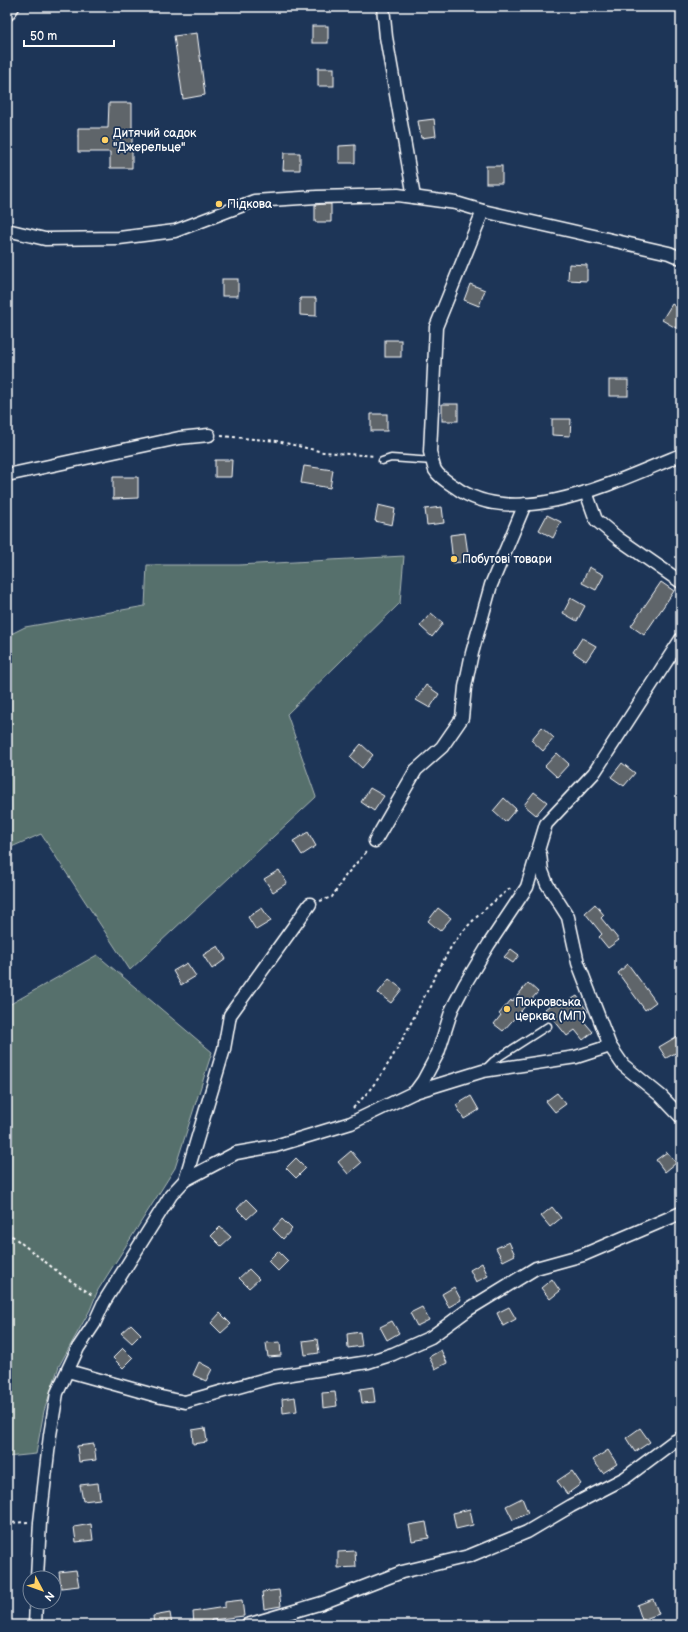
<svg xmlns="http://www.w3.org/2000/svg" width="688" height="1632" font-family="'Balsamiq Sans',sans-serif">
<rect width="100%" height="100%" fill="#1d3557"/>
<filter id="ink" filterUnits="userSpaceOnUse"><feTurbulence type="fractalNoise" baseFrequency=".025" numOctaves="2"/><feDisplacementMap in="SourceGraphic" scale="8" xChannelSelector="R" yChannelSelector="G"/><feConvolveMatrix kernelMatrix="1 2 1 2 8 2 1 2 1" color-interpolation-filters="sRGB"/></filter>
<g filter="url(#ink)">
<g fill="#566f6c" stroke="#aab7b6">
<path d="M 404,556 L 400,603 L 287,714 L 316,797 L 130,970 L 41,834 L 7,849 L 7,636 L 25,627 L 145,606 L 147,565 L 239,565 Z"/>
<path d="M 97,955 L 212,1052 L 175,1168 L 98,1290 L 90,1310 L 59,1366 L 44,1411 L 36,1454 L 7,1457 L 7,1006 Z"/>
</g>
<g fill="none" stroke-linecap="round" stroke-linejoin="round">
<path stroke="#8ba4b4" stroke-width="3.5" d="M 672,7 L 681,12"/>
</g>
<g fill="#5f656a" stroke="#fff">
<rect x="312" y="26" width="16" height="17"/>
<path d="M 197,33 L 205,95 L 183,99 L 174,36 Z"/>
<rect x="318" y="68" width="16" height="18"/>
<path d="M 109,103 L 132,103 L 132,168 L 110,168 L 110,152 L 78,152 L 78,128 L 108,128 Z"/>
<path d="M 434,119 L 436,136 L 421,138 L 418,121 Z"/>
<path d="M 355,145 L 355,163 L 339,163 L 339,146 Z"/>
<path d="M 284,153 L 300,153 L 300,170 L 283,170 Z"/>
<rect x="486" y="166" width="16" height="17"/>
<path d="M 324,204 L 331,204 L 331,222 L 315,222 L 315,205 Z"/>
<path d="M 569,264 L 587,265 L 587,281 L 568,280 Z"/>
<rect x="222" y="279" width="16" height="17"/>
<path d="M 470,284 L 485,290 L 479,306 L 464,300 Z"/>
<path d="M 300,298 L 316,298 L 316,316 L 300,315 Z"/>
<path d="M 672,304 L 681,310 L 681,320 L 676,328 L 662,320 Z"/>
<rect x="385" y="340" width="16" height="17"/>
<rect x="609" y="380" width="19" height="16"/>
<rect x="442" y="404" width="16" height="17"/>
<rect x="371" y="414" width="16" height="17"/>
<path d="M 552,419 L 571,419 L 570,436 L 552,435 Z"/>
<path d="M 215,460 L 232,460 L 231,477 L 215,477 Z"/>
<path d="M 304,466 L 333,470 L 330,488 L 301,483 Z"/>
<path d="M 113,477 L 138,477 L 138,498 L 113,499 Z"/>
<path d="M 378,505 L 395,509 L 392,525 L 375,521 Z"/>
<path d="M 442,507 L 444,523 L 427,525 L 425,509 Z"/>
<path d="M 547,515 L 561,522 L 553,538 L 539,530 Z"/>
<path d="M 465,533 L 469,561 L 453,563 L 450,535 Z"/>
<path d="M 589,567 L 604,575 L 596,590 L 582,583 Z"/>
<path d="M 661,582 L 674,591 L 644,635 L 631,626 Z"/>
<path d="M 571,598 L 585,606 L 577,621 L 563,613 Z"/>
<path d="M 431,613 L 443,623 L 432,637 L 420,626 Z"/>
<path d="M 582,638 L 596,646 L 586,661 L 573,652 Z"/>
<path d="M 426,685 L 439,694 L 430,708 L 416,700 Z"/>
<path d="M 542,727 L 554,738 L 543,751 L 531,740 Z"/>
<path d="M 361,744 L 373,755 L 362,768 L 350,757 Z"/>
<path d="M 557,753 L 569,764 L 557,777 L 545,766 Z"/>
<path d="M 622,763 L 635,773 L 624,786 L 611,777 Z"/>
<path d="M 370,788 L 384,796 L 374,811 L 361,802 Z"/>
<path d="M 534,792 L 547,802 L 536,815 L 524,805 Z"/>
<path d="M 504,798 L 516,809 L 505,822 L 493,811 Z"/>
<path d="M 308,832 L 316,846 L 302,855 L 293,841 Z"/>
<path d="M 279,870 L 287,883 L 273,892 L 264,879 Z"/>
<path d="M 595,904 L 604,915 L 601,918 L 619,940 L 608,948 L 599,937 L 602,934 L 585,913 Z"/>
<path d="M 262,908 L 271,921 L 256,930 L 248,917 Z"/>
<path d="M 438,908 L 451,918 L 440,931 L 428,921 Z"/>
<path d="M 218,946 L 226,959 L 212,969 L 203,955 Z"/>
<path d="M 511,949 L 519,955 L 513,963 L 504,957 Z"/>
<path d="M 187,963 L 196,976 L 181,985 L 173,971 Z"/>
<path d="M 628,964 L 656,1002 L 645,1010 L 618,973 Z"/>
<path d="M 389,979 L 402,989 L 391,1003 L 378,993 Z"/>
<path d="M 528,983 L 538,992 L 503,1031 L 494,1024 L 501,1015 L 499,1014 L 511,1000 L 512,1002 Z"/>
<path d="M 577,996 L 588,1012 L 581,1018 L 593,1032 L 583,1040 L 575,1030 L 567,1036 L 545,1009 L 558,999 L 562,1005 Z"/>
<path d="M 681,1034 L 681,1050 L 666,1058 L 659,1047 Z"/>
<path d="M 557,1093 L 566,1104 L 555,1112 L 546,1101 Z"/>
<path d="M 471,1096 L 479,1110 L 464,1119 L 456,1105 Z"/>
<path d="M 351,1151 L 361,1163 L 348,1174 L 338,1162 Z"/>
<path d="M 667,1152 L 676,1163 L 665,1172 L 656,1160 Z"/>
<path d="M 296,1158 L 306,1168 L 296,1178 L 286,1168 Z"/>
<path d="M 246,1199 L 257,1210 L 247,1219 L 237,1209 Z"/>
<path d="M 552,1207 L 561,1218 L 550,1227 L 541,1216 Z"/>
<path d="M 282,1219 L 292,1229 L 283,1239 L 273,1229 Z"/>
<path d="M 220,1227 L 231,1237 L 221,1246 L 211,1236 Z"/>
<path d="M 509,1242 L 515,1255 L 503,1261 L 496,1248 Z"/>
<path d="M 278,1251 L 288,1261 L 278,1271 L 268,1261 Z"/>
<path d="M 482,1263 L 488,1276 L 476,1282 L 470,1270 Z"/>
<path d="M 249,1269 L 259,1279 L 249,1288 L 239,1278 Z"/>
<path d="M 552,1279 L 560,1291 L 550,1299 L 541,1288 Z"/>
<path d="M 454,1287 L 461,1300 L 449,1307 L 442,1294 Z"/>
<path d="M 422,1307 L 429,1320 L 417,1326 L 410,1313 Z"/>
<path d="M 509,1307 L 516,1319 L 503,1326 L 497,1313 Z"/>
<path d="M 220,1313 L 231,1324 L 221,1333 L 211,1323 Z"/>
<path d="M 392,1321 L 399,1333 L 387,1340 L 380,1327 Z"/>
<path d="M 131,1324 L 141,1334 L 132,1343 L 121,1333 Z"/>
<path d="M 360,1332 L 362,1346 L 348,1348 L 347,1334 Z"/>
<path d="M 317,1339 L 319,1353 L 305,1355 L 303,1341 Z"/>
<path d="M 280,1342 L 281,1356 L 268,1357 L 266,1343 Z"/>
<path d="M 123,1348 L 133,1358 L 123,1368 L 113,1358 Z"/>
<path d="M 441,1350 L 447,1363 L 435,1369 L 429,1357 Z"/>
<path d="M 199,1362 L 212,1369 L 206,1381 L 193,1375 Z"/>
<path d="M 373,1387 L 375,1402 L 362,1403 L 360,1389 Z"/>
<path d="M 335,1392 L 337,1406 L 323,1408 L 322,1393 Z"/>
<path d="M 295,1397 L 297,1411 L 283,1413 L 282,1399 Z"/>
<path d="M 205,1428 L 207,1442 L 193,1444 L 192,1430 Z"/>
<path d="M 640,1428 L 650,1442 L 635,1452 L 626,1438 Z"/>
<path d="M 94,1444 L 96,1460 L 79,1462 L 77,1446 Z"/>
<path d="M 608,1450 L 617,1464 L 603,1473 L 593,1460 Z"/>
<path d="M 572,1471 L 581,1484 L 567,1494 L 557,1481 Z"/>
<path d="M 98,1483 L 100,1499 L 83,1501 L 80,1485 Z"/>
<path d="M 522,1498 L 528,1513 L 513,1520 L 506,1506 Z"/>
<path d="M 470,1509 L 473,1525 L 456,1529 L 453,1513 Z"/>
<path d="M 426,1522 L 429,1538 L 412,1541 L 409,1525 Z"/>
<path d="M 91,1524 L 93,1540 L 76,1542 L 74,1527 Z"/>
<path d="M 355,1551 L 356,1567 L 338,1568 L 338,1552 Z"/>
<path d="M 76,1570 L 79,1586 L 61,1588 L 59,1572 Z"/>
<path d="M 279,1590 L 281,1606 L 264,1609 L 262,1592 Z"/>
<path d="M 653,1599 L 659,1614 L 642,1620 L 637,1605 Z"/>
<path d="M 242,1600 L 244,1616 L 211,1620 L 212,1625 L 194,1625 L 193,1612 L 225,1607 L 225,1602 Z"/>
<path d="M 170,1613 L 172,1625 L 154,1625 L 153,1616 Z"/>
</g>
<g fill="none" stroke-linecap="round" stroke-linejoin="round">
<g stroke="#fff" stroke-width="9">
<g id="service">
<path d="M 382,461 L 391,458 L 433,461"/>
<path d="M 485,1069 L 493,1061 L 548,1026"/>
</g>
</g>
<g stroke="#fff" stroke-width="15">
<g id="minor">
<path d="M 383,7 L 386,37 L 414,197"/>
<path d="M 7,15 L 13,7"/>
<path d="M 483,211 L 436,327 L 430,452 C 432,458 433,465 435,470 C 440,479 453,485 461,491 C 524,529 620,479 681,455"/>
<path d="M 7,230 L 45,239 L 119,238 L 175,231 L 254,201 L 317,197 L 398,195 L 456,203 L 483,211 L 669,253 L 681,258"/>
<path d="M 7,475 L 179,438 L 209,435"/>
<path d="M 586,492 L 596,520 L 619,539 L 681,582"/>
<path d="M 375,841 L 416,770 L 442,747 L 462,718 L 465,687 L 472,653 L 491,585 L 525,504"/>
<path d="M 540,854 L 542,871 L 547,884 L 568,917 L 578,963 L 610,1046 L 623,1065 L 661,1096 L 681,1117"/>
<path d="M 415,1092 L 483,1071 L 576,1057 L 610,1046"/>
<path d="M 185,1180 L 224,1049 L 230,1015 L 310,904"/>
<path d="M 68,1371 L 161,1397 L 185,1402 L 273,1377 L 368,1362 L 393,1354 L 431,1337 L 469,1309 L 536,1268 L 583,1255 L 681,1213"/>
<path d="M 37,1578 L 40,1522 L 50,1435 L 57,1393 L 78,1348 L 94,1324 L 104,1302 L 171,1195 L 185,1180 L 236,1153 L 275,1146 L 351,1123 L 415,1092 L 423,1081 L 438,1053 L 452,1009 L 465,984 L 489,944 L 527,887 L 546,824 L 594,773 L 681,639"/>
<path d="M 35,1625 L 36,1602"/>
<path d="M 247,1625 L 322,1603 L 402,1572 L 469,1556 L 527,1532 L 571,1506 L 625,1478 L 673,1442 L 681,1438"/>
</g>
</g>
<g stroke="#fff" stroke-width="2" stroke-dasharray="3 3" stroke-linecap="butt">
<path d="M 221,436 L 277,441 L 323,452 L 375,456"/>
<path d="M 320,901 L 332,897 L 346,875 L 368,850"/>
<path d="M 353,1108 C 393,1069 411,1019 438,971 C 443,962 447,953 453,944 C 469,922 490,904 512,887"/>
<path d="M 7,1232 L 62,1275 L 94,1296"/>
<path d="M 7,1523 L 29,1522"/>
</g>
<use href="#service" stroke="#1d3557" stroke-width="6"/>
<use href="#minor" stroke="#1d3557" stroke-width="12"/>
</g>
</g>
<g fill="#ffd166" stroke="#1d3557" stroke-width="1.5">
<circle cx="105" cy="140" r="4"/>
<circle cx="219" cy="204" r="4"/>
<circle cx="454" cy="559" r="4"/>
<circle cx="507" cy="1009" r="4"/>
</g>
<g text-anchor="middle" stroke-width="3.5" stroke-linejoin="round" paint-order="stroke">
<g font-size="12" fill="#fff" stroke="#1d3557" text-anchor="start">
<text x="113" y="137">Дитячий садок<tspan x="113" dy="14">"Джерельце"</tspan></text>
<text x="227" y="208">Підкова</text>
<text x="462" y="563">Побутові товари</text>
<text x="515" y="1006">Покровська<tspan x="515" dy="14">церква (МП)</tspan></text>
</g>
</g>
<rect width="688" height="1632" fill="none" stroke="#1d3557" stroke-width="24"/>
<rect x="12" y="12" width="664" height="1608" fill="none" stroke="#fff" stroke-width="1.5" filter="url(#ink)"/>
<g transform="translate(42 1590) rotate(131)"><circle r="19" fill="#1d3557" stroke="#77869a"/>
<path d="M0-3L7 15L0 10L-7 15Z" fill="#ffd166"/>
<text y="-6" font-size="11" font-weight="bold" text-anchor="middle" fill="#ffffff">N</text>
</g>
<path d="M24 40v6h90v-6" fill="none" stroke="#ffffff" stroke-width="2"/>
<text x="30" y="40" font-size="12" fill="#ffffff" stroke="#1d3557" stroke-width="3" paint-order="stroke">50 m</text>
</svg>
